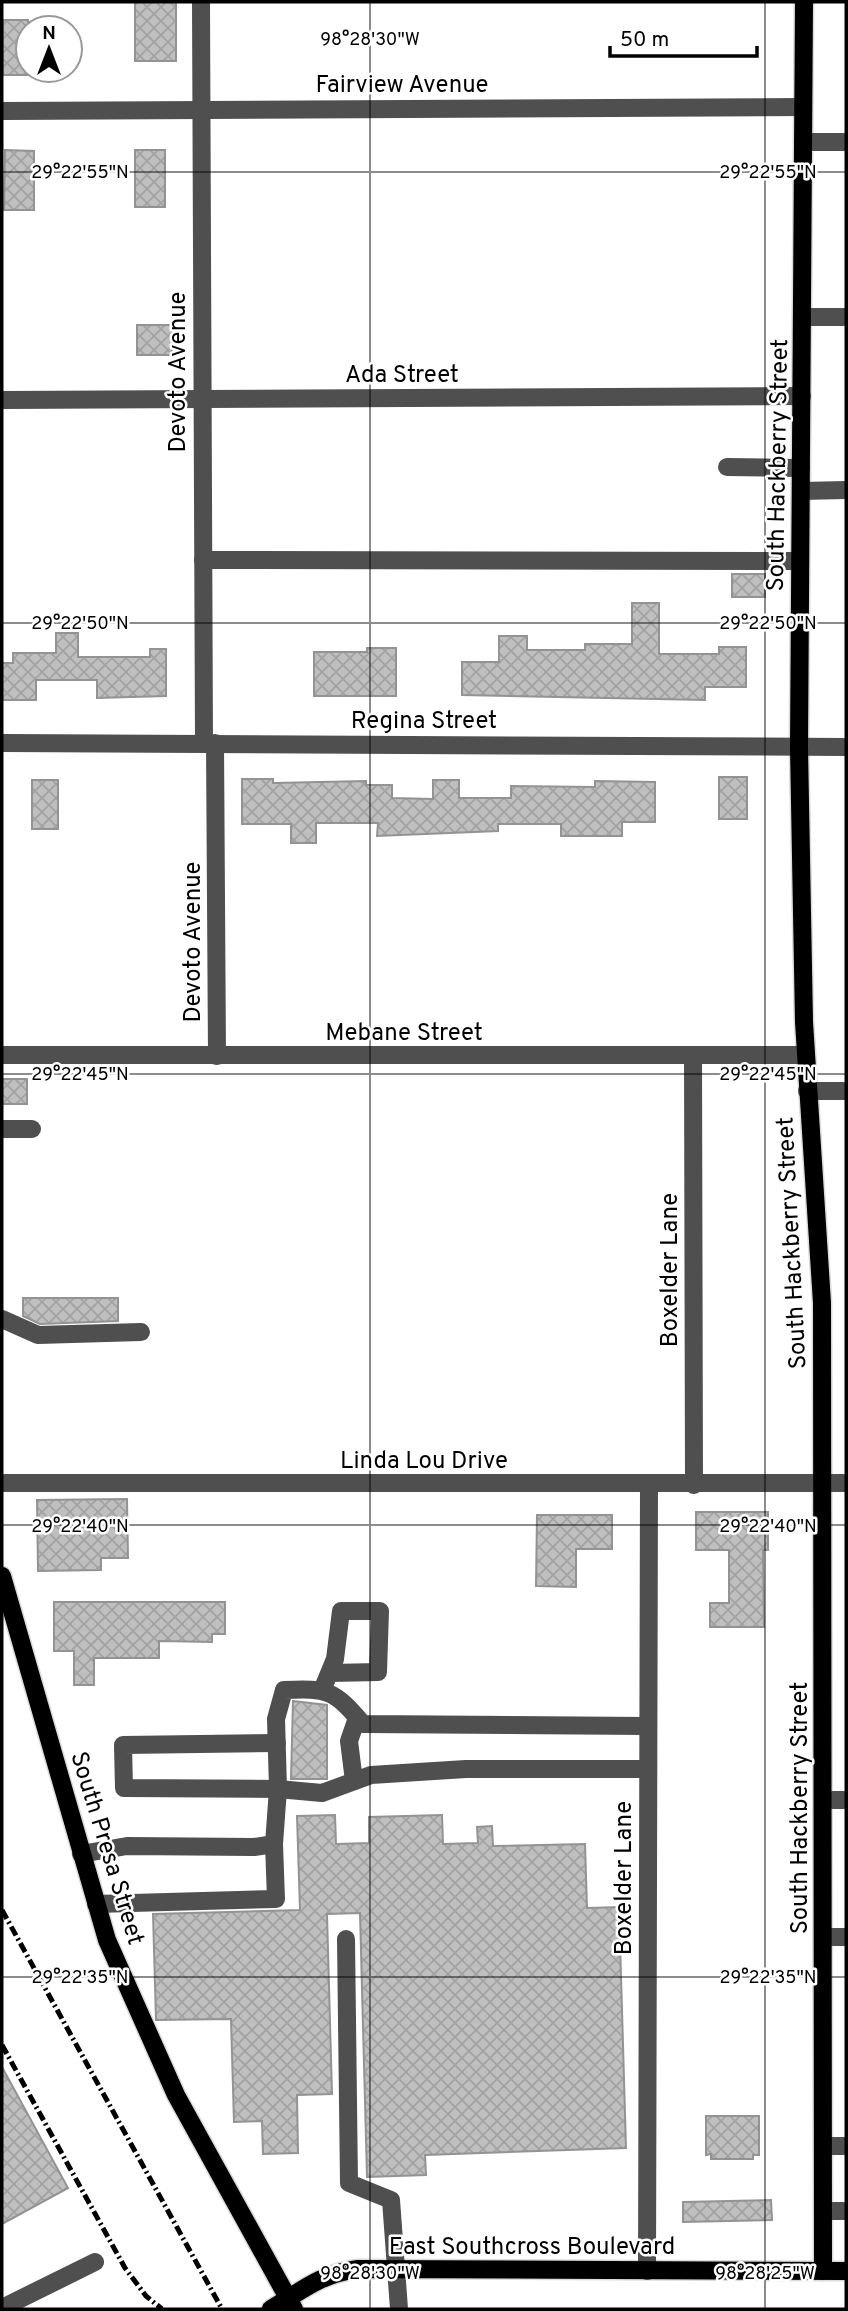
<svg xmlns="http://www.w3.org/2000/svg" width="848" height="2311" font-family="Overpass,sans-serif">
<defs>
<pattern id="building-cross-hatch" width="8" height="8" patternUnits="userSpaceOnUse" patternTransform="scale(1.75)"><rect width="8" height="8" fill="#bfbfbf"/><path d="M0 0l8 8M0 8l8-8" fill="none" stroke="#a2a2a2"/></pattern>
</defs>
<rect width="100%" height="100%" fill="#fff"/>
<g fill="url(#building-cross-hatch)" stroke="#939393" stroke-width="2">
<rect x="135" y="2" width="41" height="59"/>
<rect x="3" y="20" width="25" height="55"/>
<path d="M 5,150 L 34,151 L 34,210 L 4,210 Z"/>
<rect x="135" y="150" width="30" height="57"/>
<rect x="137" y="325" width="35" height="30"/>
<rect x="732" y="574" width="33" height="23"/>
<path d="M 632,603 L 659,603 L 659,654 L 719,654 L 719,647 L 746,647 L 746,687 L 705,687 L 705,700 L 462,695 L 462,662 L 499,662 L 499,636 L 527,636 L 527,650 L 585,650 L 585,644 L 632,644 Z"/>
<path d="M 56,633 L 78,633 L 78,657 L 150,657 L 150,649 L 166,649 L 166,696 L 97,698 L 97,680 L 36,680 L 36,700 L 2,700 L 2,663 L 13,663 L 13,653 L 56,653 Z"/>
<path d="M 367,648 L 396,648 L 396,696 L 314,696 L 314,652 L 367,652 Z"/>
<rect x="719" y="777" width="28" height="42"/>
<path d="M 242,779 L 273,779 L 273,783 L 366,781 L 366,785 L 392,785 L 392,798 L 433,799 L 433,780 L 459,780 L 459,798 L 511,798 L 511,786 L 595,787 L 595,781 L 655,782 L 655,822 L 622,822 L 622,836 L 561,836 L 561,824 L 498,824 L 498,831 L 377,836 L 378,823 L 316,823 L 316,843 L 291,843 L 291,824 L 242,824 Z"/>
<rect x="32" y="780" width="26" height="49"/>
<rect x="2" y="1079" width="25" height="25"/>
<path d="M 23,1298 L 118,1298 L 118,1321 L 40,1324 L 23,1316 Z"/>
<path d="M 127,1499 L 128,1558 L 101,1558 L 101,1570 L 38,1571 L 37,1500 Z"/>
<path d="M 696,1512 L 768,1512 L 768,1550 L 763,1550 L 764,1627 L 710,1627 L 710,1603 L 729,1603 L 729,1550 L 696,1550 Z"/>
<path d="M 537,1515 L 612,1515 L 612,1549 L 576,1549 L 576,1587 L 536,1586 Z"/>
<path d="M 54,1602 L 225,1602 L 225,1634 L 212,1634 L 212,1642 L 159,1641 L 159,1658 L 94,1658 L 94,1685 L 74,1685 L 74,1651 L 54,1651 Z"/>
<path d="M 293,1701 L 327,1705 L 327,1779 L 291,1779 Z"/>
<path d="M 335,1815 L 336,1844 L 369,1843 L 369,1817 L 442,1815 L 443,1844 L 478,1843 L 477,1827 L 492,1826 L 493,1846 L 585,1844 L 587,1908 L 619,1907 L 626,2148 L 425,2155 L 426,2175 L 367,2177 L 360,1913 L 327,1914 L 332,2094 L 297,2095 L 298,2153 L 263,2154 L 262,2121 L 234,2122 L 231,2019 L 156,2020 L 153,1914 L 300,1910 L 297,1816 Z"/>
<path d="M 2,2067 L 68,2188 L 2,2224 Z"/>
<path d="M 706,2116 L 759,2116 L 759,2155 L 753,2155 L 753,2159 L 711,2159 L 711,2154 L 706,2155 Z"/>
<path d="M 771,2200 L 772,2220 L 683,2222 L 683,2202 Z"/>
</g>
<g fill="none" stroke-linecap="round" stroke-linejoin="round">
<g stroke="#dbdbdb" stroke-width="21">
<g id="major">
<path d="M 804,2 L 799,747 L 804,1022 L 822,1303 L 823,2271"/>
<path d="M 2,1576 L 107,1940 L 176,2095 L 294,2309"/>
<path d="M 271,2309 C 303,2290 320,2274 358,2269 L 846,2271"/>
</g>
</g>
<g stroke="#4f4f4f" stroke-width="18">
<path d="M 201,2 L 204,743"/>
<path d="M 2,111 L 803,107"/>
<path d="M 803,142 L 846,142"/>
<path d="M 803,317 L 846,317"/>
<path d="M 2,400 L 802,396"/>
<path d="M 727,467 L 801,468"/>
<path d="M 801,491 L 846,490"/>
<path d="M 203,560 L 800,561"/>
<path d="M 2,743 L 846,747"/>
<path d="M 215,743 L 217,1056"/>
<path d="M 2,1055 L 805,1055"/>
<path d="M 693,1055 L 694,1485"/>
<path d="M 807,1091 L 846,1091"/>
<path d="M 2,1129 L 32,1129"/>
<path d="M 2,1319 L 38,1335 L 141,1332"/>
<path d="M 2,1483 L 846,1483"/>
<path d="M 323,1688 L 335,1659 L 341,1611 L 380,1611 L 378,1672 L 331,1673"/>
<path d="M 277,1743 L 123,1745 L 124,1788 L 278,1789 L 322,1793 L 371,1775 L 466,1769 L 648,1769"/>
<path d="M 354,1781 L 349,1741 L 357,1718"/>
<path d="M 823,1800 L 846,1800"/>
<path d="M 81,1854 L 127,1846 L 254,1847 L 274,1844 L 278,1789 L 276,1719 L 284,1690 C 328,1688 334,1690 363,1724 L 648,1726"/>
<path d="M 96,1904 L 276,1899 L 274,1844"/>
<path d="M 823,1937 L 846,1937"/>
<path d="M 346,1939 L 349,2183 L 391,2200 L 399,2309"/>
<path d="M 823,2146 L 846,2146"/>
<path d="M 823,2211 L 846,2211"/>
<path d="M 647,2271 L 649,1485"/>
<path d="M 2,2308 L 95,2262"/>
</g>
<use href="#major" stroke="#000" stroke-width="18"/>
<g stroke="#000" stroke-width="5" stroke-dasharray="10 3.5 2 3.5" stroke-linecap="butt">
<path d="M 2,1910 L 222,2309"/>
<path d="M 2,2045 L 125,2268 L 146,2296 L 162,2309"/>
</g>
</g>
<path fill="none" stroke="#000" stroke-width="2" stroke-opacity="0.45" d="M 370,2 L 370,2309M 765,2 L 765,2309M 2,172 L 846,172M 2,623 L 846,623M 2,1074 L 846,1074M 2,1525 L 846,1525M 2,1977 L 846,1977"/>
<g text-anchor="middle" stroke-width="5" stroke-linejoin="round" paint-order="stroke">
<g font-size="24" fill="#000" stroke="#fff">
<text x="402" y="92">Fairview Avenue</text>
<text transform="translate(177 372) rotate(-90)" y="8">Devoto Avenue</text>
<text x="402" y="382">Ada Street</text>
<text transform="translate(777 465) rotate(-89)" y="8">South Hackberry Street</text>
<text x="424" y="728">Regina Street</text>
<text transform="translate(192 942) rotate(-90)" y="8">Devoto Avenue</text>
<text x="404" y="1040">Mebane Street</text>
<text transform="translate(791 1243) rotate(-93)" y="8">South Hackberry Street</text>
<text transform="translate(669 1270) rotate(-90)" y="8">Boxelder Lane</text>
<text x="424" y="1468">Linda Lou Drive</text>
<text transform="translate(799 1808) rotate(-90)" y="8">South Hackberry Street</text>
<text transform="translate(108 1848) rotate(73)" y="8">South Presa Street</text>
<text transform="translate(623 1878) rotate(-90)" y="8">Boxelder Lane</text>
<text x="532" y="2254">East Southcross Boulevard</text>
</g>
</g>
<g font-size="18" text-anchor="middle" fill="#000" stroke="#fff" stroke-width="5" stroke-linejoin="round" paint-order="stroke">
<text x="370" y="45">98°28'30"W</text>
<text x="80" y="178">29°22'55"N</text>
<text x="768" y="178">29°22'55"N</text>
<text x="80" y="629">29°22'50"N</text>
<text x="768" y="629">29°22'50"N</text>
<text x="80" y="1080">29°22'45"N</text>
<text x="768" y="1080">29°22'45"N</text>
<text x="80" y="1532">29°22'40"N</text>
<text x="768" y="1532">29°22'40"N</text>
<text x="80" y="1983">29°22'35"N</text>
<text x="768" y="1983">29°22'35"N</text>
<text x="370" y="2279">98°28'30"W</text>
<text x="765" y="2279">98°28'25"W</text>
</g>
<rect width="848" height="2311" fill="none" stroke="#000000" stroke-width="7"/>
<g transform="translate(49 49)"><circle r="33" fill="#ffffff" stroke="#999999" stroke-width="2"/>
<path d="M0-5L12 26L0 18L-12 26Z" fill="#000000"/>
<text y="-10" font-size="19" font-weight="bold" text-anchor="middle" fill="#000000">N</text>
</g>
<path d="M610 46v10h147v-10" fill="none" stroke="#000000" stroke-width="3.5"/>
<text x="620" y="46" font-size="21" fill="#000000" stroke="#ffffff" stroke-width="5" paint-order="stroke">50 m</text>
</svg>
